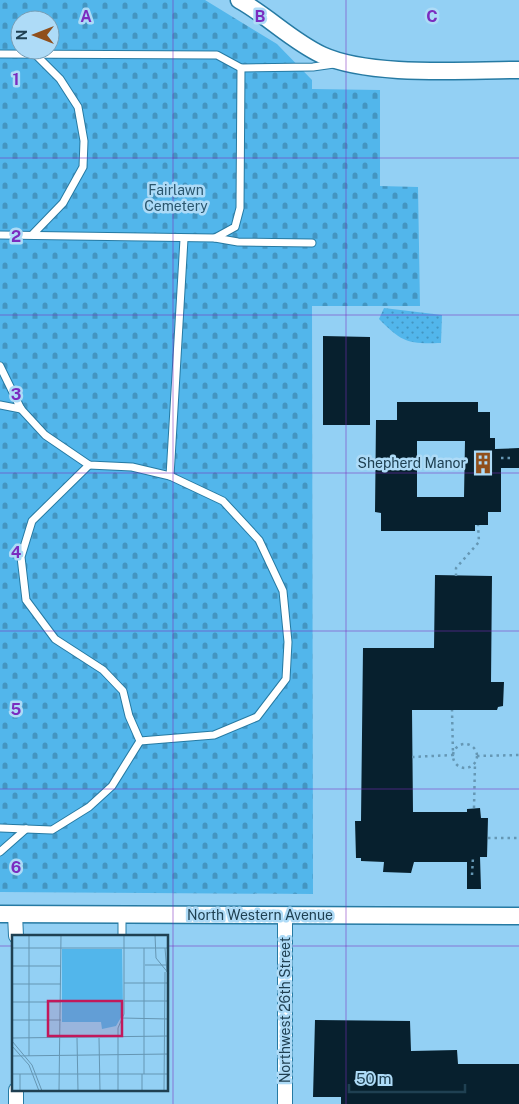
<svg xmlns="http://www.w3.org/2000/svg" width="519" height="1104" font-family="'Public Sans',sans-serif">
<defs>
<pattern id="green-dots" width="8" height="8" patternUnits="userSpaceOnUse" patternTransform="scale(1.25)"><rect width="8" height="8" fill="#52b6eb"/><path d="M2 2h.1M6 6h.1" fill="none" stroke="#4395c1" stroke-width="1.8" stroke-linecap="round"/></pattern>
<pattern id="cemetery-stones" width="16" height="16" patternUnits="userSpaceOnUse" patternTransform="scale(1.25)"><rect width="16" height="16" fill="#52b6eb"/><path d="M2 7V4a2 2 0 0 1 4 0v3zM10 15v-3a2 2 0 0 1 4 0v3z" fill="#4395c1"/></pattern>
</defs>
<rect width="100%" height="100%" fill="#93d0f4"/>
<path fill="url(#green-dots)" d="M 384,308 L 442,315 L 441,343 C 408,344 403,343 379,319 Z"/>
<path fill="url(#cemetery-stones)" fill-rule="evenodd" d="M 0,0 L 205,0 L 277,44 L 312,80 L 312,89 L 380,90 L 380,186 L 418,187 L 420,306 L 312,306 L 313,894 L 0,892 ZM 20,20 L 50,20 L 50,50 L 20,50 Z"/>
<g fill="#07202e" fill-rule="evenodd">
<path d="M 323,336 L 370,337 L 370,425 L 323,425 Z"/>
<path d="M 397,402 L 478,402 L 478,412 L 490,412 L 490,438 L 495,438 L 495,449 L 519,448 L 519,468 L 501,468 L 501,512 L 488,512 L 488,525 L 475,525 L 475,531 L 381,531 L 381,513 L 375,512 L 376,420 L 397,420 ZM 417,441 L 465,441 L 464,497 L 417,497 Z"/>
<path d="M 435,575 L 492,576 L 491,682 L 504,682 L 503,706 L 498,707 L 497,710 L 412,710 L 413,812 L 467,812 L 467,809 L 480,808 L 481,818 L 488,818 L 487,857 L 480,857 L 481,889 L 467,889 L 467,862 L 414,862 L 411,873 L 383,872 L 384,862 L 361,861 L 361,858 L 356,858 L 355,821 L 361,821 L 363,648 L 434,648 Z"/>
<path d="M 315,1020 L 410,1021 L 411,1051 L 457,1050 L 458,1064 L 519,1064 L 519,1104 L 341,1104 L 341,1097 L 313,1097 Z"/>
</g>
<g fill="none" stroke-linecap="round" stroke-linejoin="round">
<g stroke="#267aa3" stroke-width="9">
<g id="service">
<path d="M 0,54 L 217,55 L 241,68 L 313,67 L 334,64"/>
<path d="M 33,234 L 63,203 L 83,167 L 84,141 L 78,107 L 60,79 L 34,53"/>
<path d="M 0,235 L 215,238 L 235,227 L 240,208 L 241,68"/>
<path d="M 215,238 L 238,242 L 312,243"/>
<path d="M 0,366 L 21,409 L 45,435 L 89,465 L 132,467 L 170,476 L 223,501 L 259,540 L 283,591 L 288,642 L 286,679 L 257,717 L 214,735 L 140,741"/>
<path d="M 0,405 L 21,409"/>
<path d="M 89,465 L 32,521 L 21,557 L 26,600 L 55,639 L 103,670 L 123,691 L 129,716 L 140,741"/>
<path d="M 170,476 L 184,239"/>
<path d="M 0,828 L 52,830 L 89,807 L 112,786 L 140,741"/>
<path d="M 0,852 L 26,829"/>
<path d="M 122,936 L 122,915"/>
</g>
</g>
<g stroke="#267aa3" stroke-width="16">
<g id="minor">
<path d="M 15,914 L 16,936"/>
<path d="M 16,1090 L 16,1104"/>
<path d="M 285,1104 L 285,915"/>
</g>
</g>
<g stroke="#267aa3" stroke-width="19">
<g id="tertiary">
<path d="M 239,0 C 268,16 292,41 322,55 C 370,77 464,70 519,70"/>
<path d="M 0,914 L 519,916"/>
</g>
</g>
<g stroke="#6597b4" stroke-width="2.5" stroke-dasharray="2.5 4" stroke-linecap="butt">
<path d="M 501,458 L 514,458"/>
<path d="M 456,576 L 456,568 L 479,542 L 478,525"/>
<circle cx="465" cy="756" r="12"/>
<path d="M 477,756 L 519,755"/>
<path d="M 412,757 L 453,755 L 452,710"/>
<path d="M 474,808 L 475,763"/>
<path d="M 488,838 L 519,838"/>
<path d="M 472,875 L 473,857"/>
</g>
<use href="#service" stroke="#fff" stroke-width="7"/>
<use href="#minor" stroke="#fff" stroke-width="14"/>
<use href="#tertiary" stroke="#fff" stroke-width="16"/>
</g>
<path fill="none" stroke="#7b2cbf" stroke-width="1" stroke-opacity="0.55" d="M 173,0 L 173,1104M 346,0 L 346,1104M 0,158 L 519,158M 0,315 L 519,315M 0,473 L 519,473M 0,631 L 519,631M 0,789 L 519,789M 0,946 L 14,946M 168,946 L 519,946"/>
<defs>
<g id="building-bare" transform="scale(1.725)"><path d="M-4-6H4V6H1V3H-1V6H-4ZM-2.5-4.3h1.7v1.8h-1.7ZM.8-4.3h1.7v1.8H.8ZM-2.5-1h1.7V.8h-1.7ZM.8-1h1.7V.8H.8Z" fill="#904f1b" stroke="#aedbf7" stroke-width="2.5" paint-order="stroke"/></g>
</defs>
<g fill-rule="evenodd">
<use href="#building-bare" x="483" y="463"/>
</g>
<g text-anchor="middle" stroke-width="5" stroke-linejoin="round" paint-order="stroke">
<g font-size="14" fill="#2a566e" stroke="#aedbf7">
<text x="176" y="195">Fairlawn<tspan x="176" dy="16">Cemetery</tspan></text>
</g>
<g font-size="14" fill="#1f4052" stroke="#aedbf7" text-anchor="end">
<text x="466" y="468">Shepherd Manor</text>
</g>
<g font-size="14" fill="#1f4052" stroke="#aedbf7">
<text x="260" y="920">North Western Avenue</text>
<text transform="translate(285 1010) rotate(-90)" y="5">Northwest 26th Street</text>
</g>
</g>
<g transform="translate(12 935)">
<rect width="156" height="156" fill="#93d0f4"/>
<path d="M 50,14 L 110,14 L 111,79 L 104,91 L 90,94 L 89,87 L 50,87 Z" fill="#52b6eb"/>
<path fill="none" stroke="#6596b3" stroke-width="1" d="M 17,0 L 17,121M 143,0 L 144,23 L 157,39M 0,13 L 157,13M 153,13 L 155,37M 133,30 L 157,30M 0,31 L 49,31M 112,48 L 157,48M 0,49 L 49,49M 112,66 L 157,66M 0,67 L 49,67M 110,83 L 157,84M 0,85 L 49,85M 0,103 L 157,101M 65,103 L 66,156M 87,103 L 88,156M 0,106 L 20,130 L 30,156M 0,111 L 17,130 L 27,156M 0,121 L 157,119M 0,139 L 157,139M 8,139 L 8,156M 130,139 L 130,156M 132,139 L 132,13M 47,156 L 49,0M 106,156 L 106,93 L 112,79 L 112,0M 152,156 L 153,37"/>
<path fill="#c2185b" fill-opacity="0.15" stroke="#c2185b" stroke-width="2.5" d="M 36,66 L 110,66 L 110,101 L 36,101 Z"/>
<rect width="156" height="156" fill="none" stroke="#1f4052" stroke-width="2.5"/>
</g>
<g font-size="16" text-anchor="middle" font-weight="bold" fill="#7b2cbf" stroke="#aedbf7" stroke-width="5" stroke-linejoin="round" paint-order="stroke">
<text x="86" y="22">A</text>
<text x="260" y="22">B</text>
<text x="432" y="22">C</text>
<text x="16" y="85">1</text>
<text x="16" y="242">2</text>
<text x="16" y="400">3</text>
<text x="16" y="558">4</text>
<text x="16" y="715">5</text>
<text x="16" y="873">6</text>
</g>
<g transform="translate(35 35) rotate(270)"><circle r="24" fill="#aedbf7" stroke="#759db5"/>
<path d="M0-4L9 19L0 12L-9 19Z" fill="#904f1b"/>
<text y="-8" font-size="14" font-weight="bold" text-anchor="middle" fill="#1f4052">N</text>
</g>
<path d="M349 1084v8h116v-8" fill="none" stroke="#1f4052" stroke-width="2.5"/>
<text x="356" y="1084" font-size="15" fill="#1f4052" stroke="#aedbf7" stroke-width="4" paint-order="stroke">50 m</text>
</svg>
